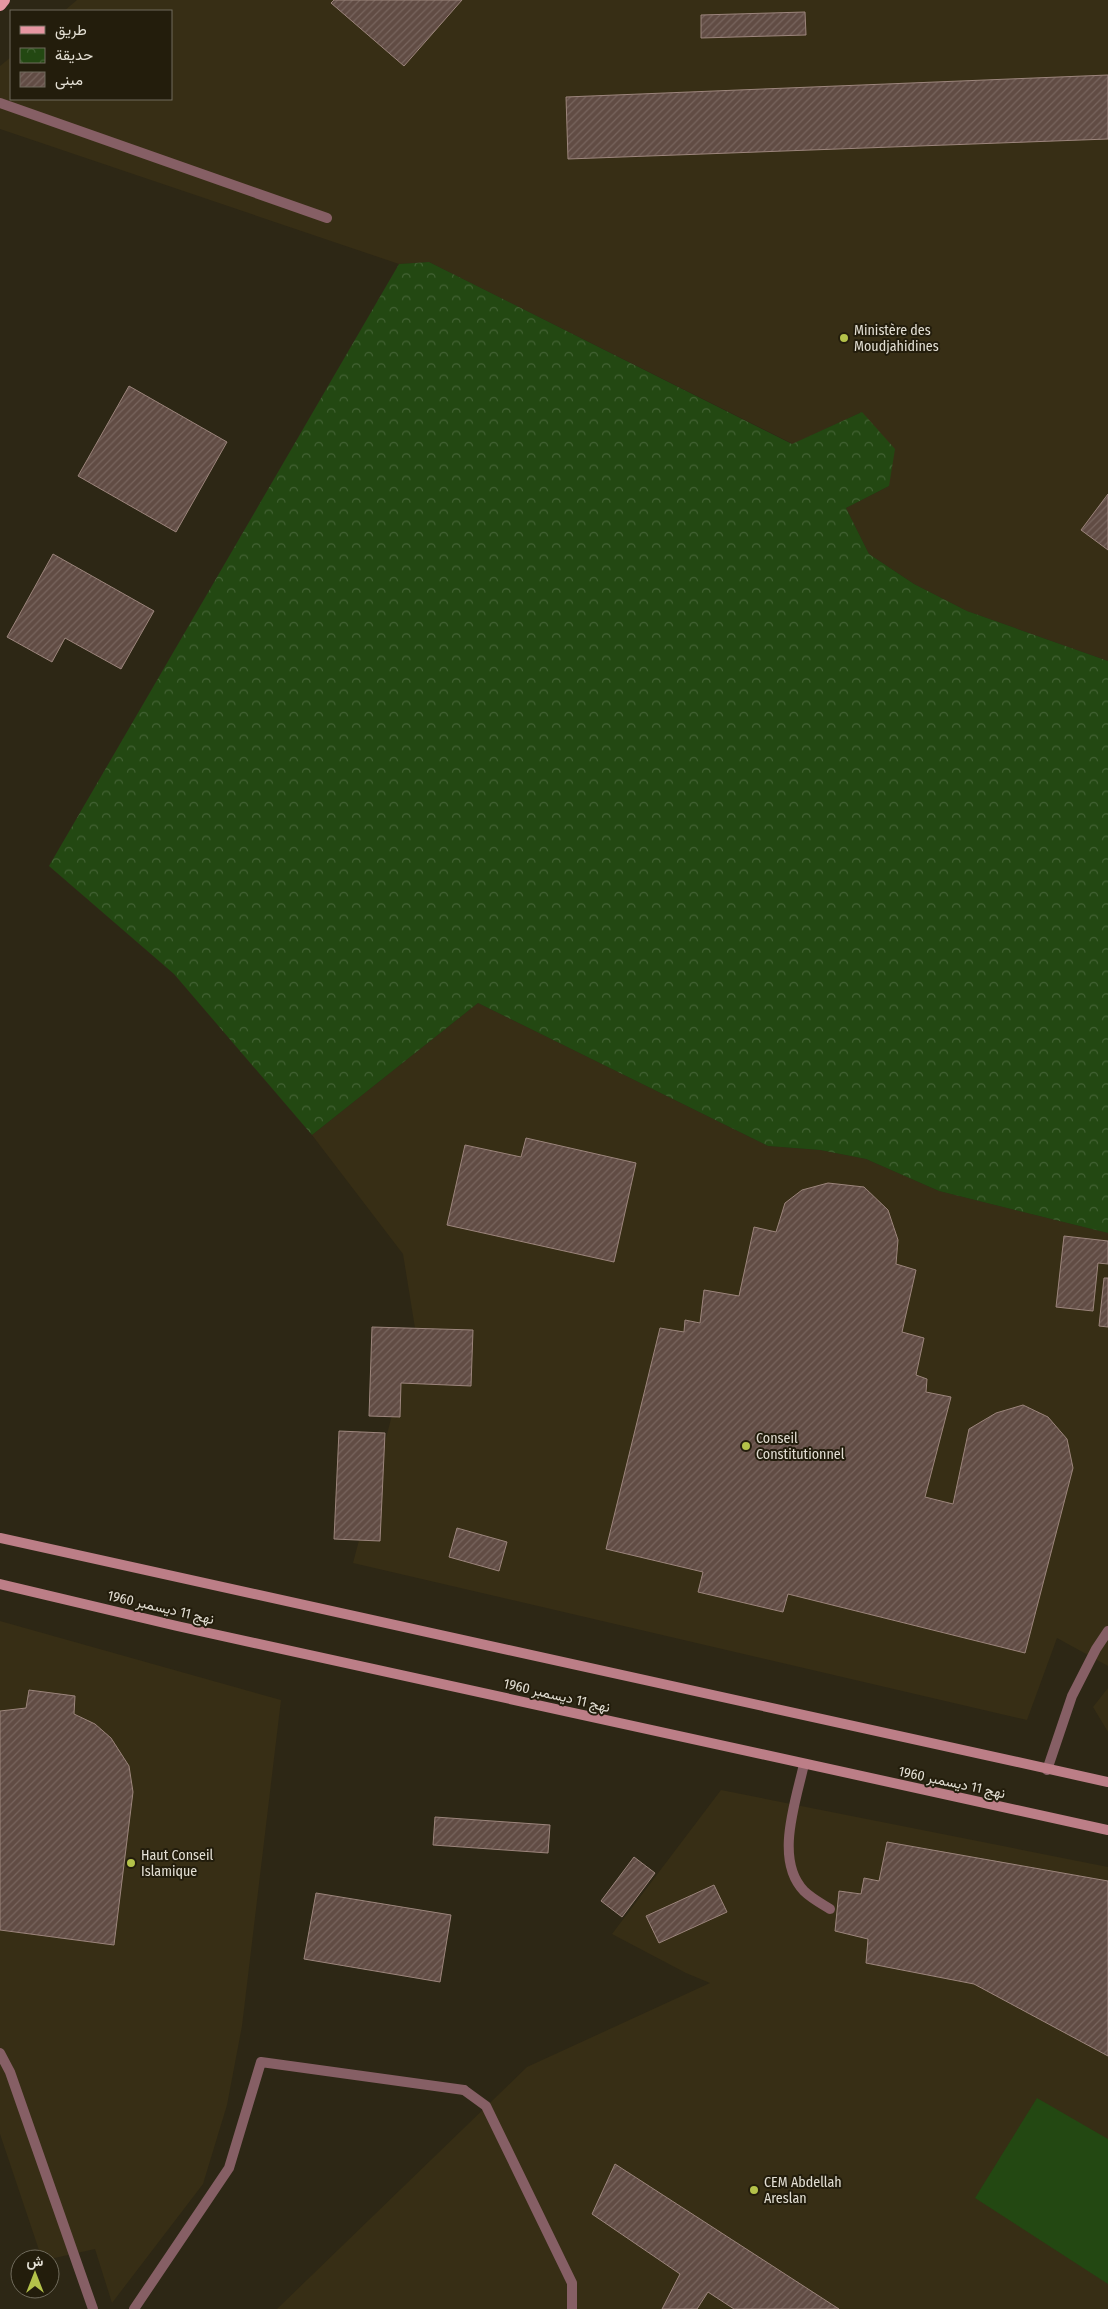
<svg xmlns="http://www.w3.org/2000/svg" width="1108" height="2309" font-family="'Fira Sans Condensed',Vazirmatn,sans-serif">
<defs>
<pattern id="park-crowns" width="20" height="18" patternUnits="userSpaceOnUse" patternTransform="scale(1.25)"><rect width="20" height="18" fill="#234812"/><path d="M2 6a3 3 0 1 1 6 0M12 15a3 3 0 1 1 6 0" fill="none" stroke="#436234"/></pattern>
<pattern id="building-hatch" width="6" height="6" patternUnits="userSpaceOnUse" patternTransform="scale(1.25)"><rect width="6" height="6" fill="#614c44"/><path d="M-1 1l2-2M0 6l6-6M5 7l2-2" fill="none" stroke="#78655e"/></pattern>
</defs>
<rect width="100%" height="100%" fill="#2d2715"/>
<g fill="#372e15">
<path d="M 77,0 L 1108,0 L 1108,661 L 967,611 L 914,584 L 869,554 L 846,508 L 889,486 L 862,412 L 793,444 L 429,262 L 399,264 L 0,129 L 0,66 L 11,57 L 11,99 L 171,99 L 171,11 L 64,11 Z"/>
<path d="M 478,1003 L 768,1146 L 820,1150 L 866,1159 L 939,1191 L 1108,1233 L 1108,1666 L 1057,1638 L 1027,1720 L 353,1563 L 415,1328 L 403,1254 L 312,1135 Z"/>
<path d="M 0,1621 L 281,1700 L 242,2026 L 227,2105 L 203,2184 L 112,2303 L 95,2249 L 50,2259 L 42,2259 L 0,2134 Z"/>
<path d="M 1108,1688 L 1108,1732 L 1093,1707 Z"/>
<path d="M 721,1790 L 1108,1867 L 1108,2309 L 277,2309 L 527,2067 L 710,1983 L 686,1973 L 612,1934 Z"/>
</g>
<path fill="url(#park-crowns)" d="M 429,262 L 792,444 L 862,412 L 895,449 L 889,486 L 846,508 L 869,554 L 914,584 L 967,611 L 1108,661 L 1108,1233 L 939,1191 L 866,1159 L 820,1150 L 768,1146 L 478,1003 L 312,1135 L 174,974 L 49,866 L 399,264 Z"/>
<path fill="#234812" d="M 1037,2098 L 1108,2139 L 1108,2284 L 975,2198 Z"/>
<g fill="url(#building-hatch)" stroke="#9c857c">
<path d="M 334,0 L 462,0 L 404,66 L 331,3 Z"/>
<path d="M 805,12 L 806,35 L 701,38 L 701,15 Z"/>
<path d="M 1108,75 L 1108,139 L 568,159 L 566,97 Z"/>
<path d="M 129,386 L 227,442 L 176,532 L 78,476 Z"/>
<path d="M 1108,494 L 1108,550 L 1081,530 Z"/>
<path d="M 53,554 L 154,611 L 121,669 L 65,638 L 52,662 L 7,637 Z"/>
<path d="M 526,1138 L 636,1163 L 614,1262 L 447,1225 L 465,1145 L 521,1157 Z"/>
<path d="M 828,1183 L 864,1187 L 888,1210 L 898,1240 L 896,1264 L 916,1270 L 902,1332 L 924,1338 L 916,1375 L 927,1379 L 926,1392 L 951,1397 L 925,1497 L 953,1504 L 969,1429 L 996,1413 L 1023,1405 L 1048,1417 L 1067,1439 L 1073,1468 L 1025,1653 L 788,1594 L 783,1612 L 698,1592 L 703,1572 L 606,1549 L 660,1328 L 684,1332 L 685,1320 L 700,1323 L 704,1290 L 739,1296 L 754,1227 L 776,1232 L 785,1203 L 802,1190 Z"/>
<path d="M 1064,1236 L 1108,1241 L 1108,1264 L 1098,1263 L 1093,1311 L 1056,1307 Z"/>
<path d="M 1104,1278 L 1108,1278 L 1108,1327 L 1099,1326 Z"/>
<path d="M 372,1327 L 473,1330 L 471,1386 L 401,1383 L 400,1417 L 369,1416 Z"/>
<path d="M 339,1431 L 385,1433 L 380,1541 L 334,1539 Z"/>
<path d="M 457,1528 L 507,1542 L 499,1571 L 449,1557 Z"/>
<path d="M 29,1690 L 75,1696 L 74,1714 L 95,1724 L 111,1738 L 129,1766 L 133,1792 L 114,1945 L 0,1930 L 0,1711 L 26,1708 Z"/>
<path d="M 435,1817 L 550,1825 L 548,1853 L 433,1845 Z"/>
<path d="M 887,1842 L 1108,1881 L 1108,2056 L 974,1984 L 866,1963 L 868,1939 L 835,1931 L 839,1891 L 861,1894 L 864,1878 L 879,1881 Z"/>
<path d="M 634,1857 L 655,1873 L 622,1917 L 601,1901 Z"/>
<path d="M 714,1885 L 727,1912 L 659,1943 L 646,1916 Z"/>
<path d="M 316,1893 L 451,1915 L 440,1982 L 304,1959 Z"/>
<path d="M 615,2164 L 839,2309 L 734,2309 L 708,2292 L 697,2309 L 662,2309 L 680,2274 L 592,2214 Z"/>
</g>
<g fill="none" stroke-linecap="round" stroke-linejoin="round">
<g stroke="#865f65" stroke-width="10">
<path d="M 0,103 L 327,218"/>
<path d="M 804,1764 C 796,1801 774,1860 804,1891 C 811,1898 822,1904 830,1909"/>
<path d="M 1047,1770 L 1072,1696 L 1096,1649 L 1108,1631"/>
<path d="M 0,2053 L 10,2072 L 93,2309"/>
<path d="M 464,2090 L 486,2106 L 572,2283 L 572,2309"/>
</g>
<path stroke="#865f65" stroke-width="10" d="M 134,2309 L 229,2168 L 261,2062 L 464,2090"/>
<g stroke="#bc7e87" stroke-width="10">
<path d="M 0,1538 L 1108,1782"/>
<path d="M 0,1584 L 177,1626 L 1108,1830"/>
</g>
<path stroke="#e696a2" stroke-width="12" d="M 0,5 L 4,0"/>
</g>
<g fill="#b4c24a" stroke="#231d0c" stroke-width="2">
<circle cx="844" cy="338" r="5"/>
<circle cx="746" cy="1446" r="5"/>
<circle cx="131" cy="1863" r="5"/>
<circle cx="754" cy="2190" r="5"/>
</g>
<g text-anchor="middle" stroke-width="4" stroke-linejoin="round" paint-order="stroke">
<g font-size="14" fill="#e3dfd4" stroke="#231d0c" text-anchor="start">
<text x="854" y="335">Ministère des<tspan x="854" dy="16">Moudjahidines</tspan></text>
<text x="756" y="1443">Conseil<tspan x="756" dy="16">Constitutionnel</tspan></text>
<text x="141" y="1860">Haut Conseil<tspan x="141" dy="16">Islamique</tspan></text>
<text x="764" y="2187">CEM Abdellah<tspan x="764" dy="16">Areslan</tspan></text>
</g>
<g font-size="14" fill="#e3dfd4" stroke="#231d0c">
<text transform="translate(161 1607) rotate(13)" y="5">نهج 11 ديسمبر 1960</text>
<text transform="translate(557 1695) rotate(13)" y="5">نهج 11 ديسمبر 1960</text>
<text transform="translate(952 1782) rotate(12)" y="5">نهج 11 ديسمبر 1960</text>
</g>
</g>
<rect x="10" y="10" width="162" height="90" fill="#231d0c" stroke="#706b5c"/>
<rect x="20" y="26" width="25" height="8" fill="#e696a2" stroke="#706b5c"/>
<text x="55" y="35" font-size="15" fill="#e3dfd4">طريق</text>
<rect x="20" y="48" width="25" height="15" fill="url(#park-crowns)" stroke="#706b5c"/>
<text x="55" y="60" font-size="15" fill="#e3dfd4">حديقة</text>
<rect x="20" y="72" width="25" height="15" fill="url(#building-hatch)" stroke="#706b5c"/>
<text x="55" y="85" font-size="15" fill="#e3dfd4">مبنى</text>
<g transform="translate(35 2274)"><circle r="24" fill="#231d0c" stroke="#706b5c"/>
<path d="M0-4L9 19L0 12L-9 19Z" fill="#b4c24a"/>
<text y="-8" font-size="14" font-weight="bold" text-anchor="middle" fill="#e3dfd4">ش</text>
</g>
</svg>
